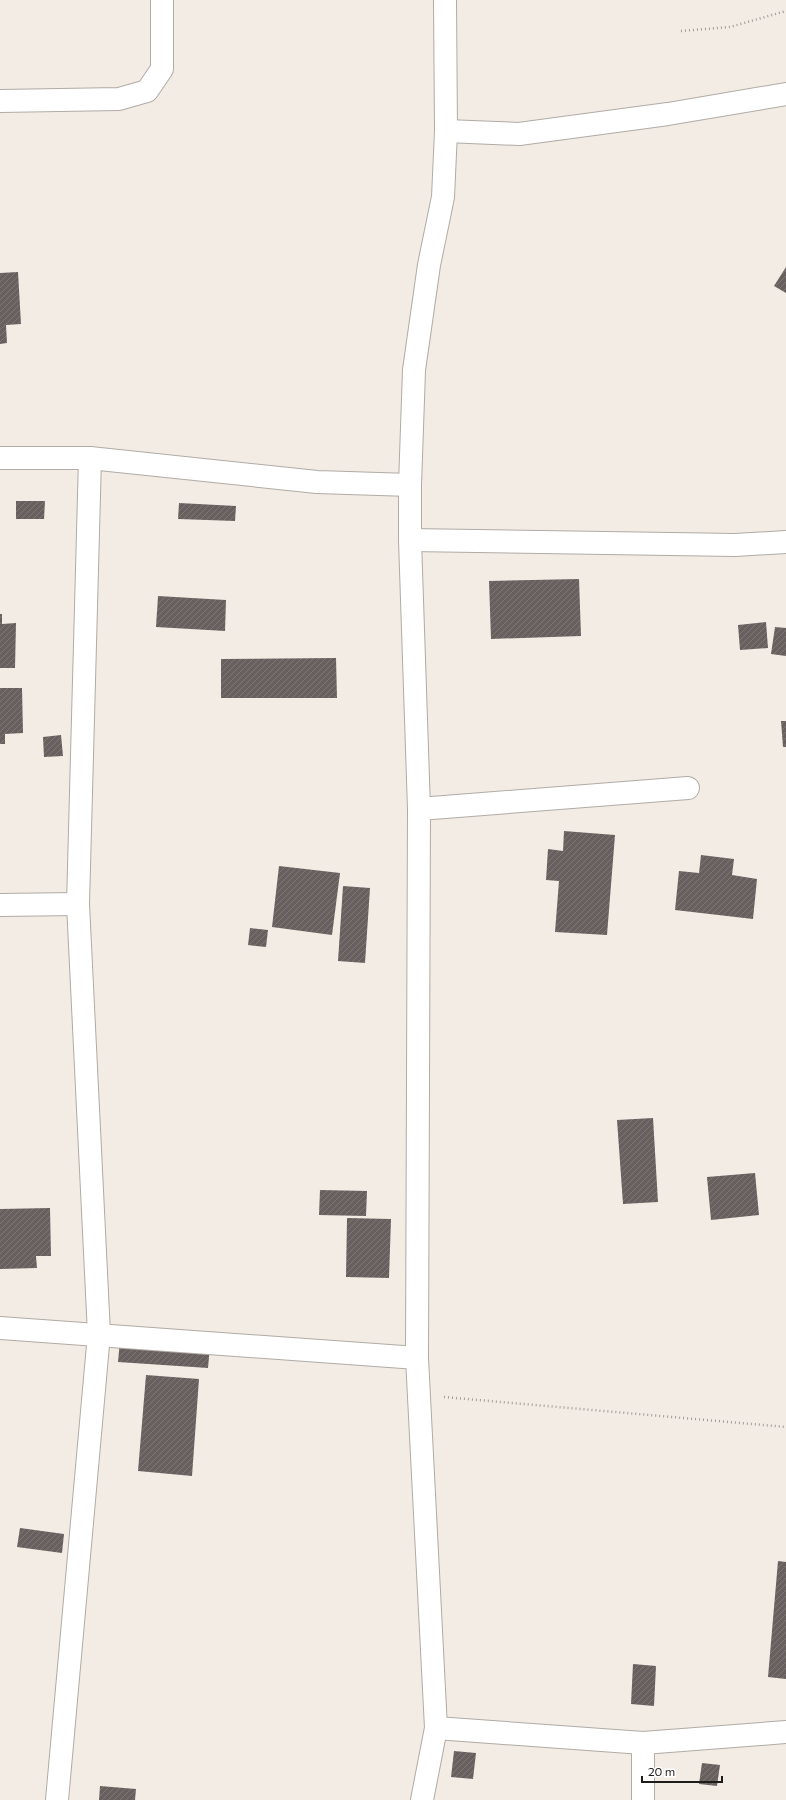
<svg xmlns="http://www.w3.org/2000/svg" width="786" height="1800" font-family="Commissioner,sans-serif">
<defs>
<pattern id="building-hatch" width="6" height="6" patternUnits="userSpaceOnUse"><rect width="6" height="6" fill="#68605e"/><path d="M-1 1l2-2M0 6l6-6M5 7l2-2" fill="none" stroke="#7d7775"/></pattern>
</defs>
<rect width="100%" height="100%" fill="#f2ece5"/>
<g fill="url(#building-hatch)">
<path d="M 786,267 L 786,293 L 774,286 Z"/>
<path d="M 18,272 L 21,324 L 6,325 L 7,343 L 0,344 L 0,273 Z"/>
<path d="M 16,501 L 45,501 L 44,519 L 16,519 Z"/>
<path d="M 179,503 L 236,506 L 235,521 L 178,519 Z"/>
<path d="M 579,579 L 581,636 L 491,639 L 489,581 Z"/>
<path d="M 158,596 L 226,600 L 225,631 L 156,627 Z"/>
<path d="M 0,614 L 2,614 L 2,624 L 16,623 L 15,668 L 0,668 Z"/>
<path d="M 766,622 L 768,648 L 740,650 L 738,625 Z"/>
<path d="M 775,627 L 786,628 L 786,656 L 771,654 Z"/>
<path d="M 336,658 L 337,698 L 221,698 L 221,659 Z"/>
<path d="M 0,688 L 22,688 L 23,733 L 5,734 L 5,744 L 0,744 Z"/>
<path d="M 781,721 L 786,721 L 786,747 L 783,747 Z"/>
<path d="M 61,735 L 63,756 L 44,757 L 43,737 Z"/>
<path d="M 564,831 L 615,835 L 607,935 L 555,932 L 559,881 L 546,880 L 548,849 L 563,851 Z"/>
<path d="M 701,855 L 734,859 L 732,875 L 757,879 L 753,919 L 675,910 L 679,871 L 699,873 Z"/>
<path d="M 279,866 L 340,873 L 332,935 L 272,927 Z"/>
<path d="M 343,886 L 370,888 L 365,963 L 338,961 Z"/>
<path d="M 250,928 L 268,930 L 266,947 L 248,945 Z"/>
<path d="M 653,1118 L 658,1202 L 623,1204 L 617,1120 Z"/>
<path d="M 755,1173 L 759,1215 L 711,1220 L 707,1177 Z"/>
<path d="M 320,1190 L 367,1191 L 366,1216 L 319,1215 Z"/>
<path d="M 50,1208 L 51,1256 L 36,1256 L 37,1268 L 0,1269 L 0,1209 Z"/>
<path d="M 347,1218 L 391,1219 L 389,1278 L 346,1277 Z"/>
<path d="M 120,1340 L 210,1346 L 208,1368 L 118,1362 Z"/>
<path d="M 146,1375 L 199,1379 L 192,1476 L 138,1471 Z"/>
<path d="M 20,1528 L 64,1534 L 62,1553 L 17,1547 Z"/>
<path d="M 778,1561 L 786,1562 L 786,1679 L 768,1677 Z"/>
<path d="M 633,1664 L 656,1666 L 654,1706 L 631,1704 Z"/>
<path d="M 454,1751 L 476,1753 L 473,1779 L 451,1777 Z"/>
<path d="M 702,1763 L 720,1765 L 717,1786 L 699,1784 Z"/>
<path d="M 100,1786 L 136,1789 L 135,1800 L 99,1800 Z"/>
</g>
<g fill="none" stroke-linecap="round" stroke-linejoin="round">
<g stroke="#b0aba4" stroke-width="24">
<g id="minor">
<path d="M 0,101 L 119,99 L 147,91 L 162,69 L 162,0"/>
<path d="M 446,131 L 519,134 L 668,114 L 786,94"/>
<path d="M 0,458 L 90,458 L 317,482 L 410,485"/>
<path d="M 410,540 L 735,545 L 786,542"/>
<path d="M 419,809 L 688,788"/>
<path d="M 0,905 L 78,904"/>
<path d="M 0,1328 L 417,1358"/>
<path d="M 436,1728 L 643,1743 L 786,1732"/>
<path d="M 57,1800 L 99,1334 L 78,904 L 90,458"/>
<path d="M 422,1800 L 436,1728 L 417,1358 L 419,809 L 410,540 L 410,485 L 414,370 L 429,265 L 443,197 L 446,131 L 445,0"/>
<path d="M 643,1800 L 643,1743"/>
</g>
</g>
<g stroke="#9f9b95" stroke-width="2.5" stroke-dasharray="1 3" stroke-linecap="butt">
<path d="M 681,31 L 730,27 L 786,11"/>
<path d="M 444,1397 L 786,1427"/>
</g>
<use href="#minor" stroke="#fff" stroke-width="22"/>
</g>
<path d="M642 1776v6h80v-6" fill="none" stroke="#1e1c19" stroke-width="2"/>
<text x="648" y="1776" font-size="12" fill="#1e1c19" stroke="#ffffff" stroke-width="3" paint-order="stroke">20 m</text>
</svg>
